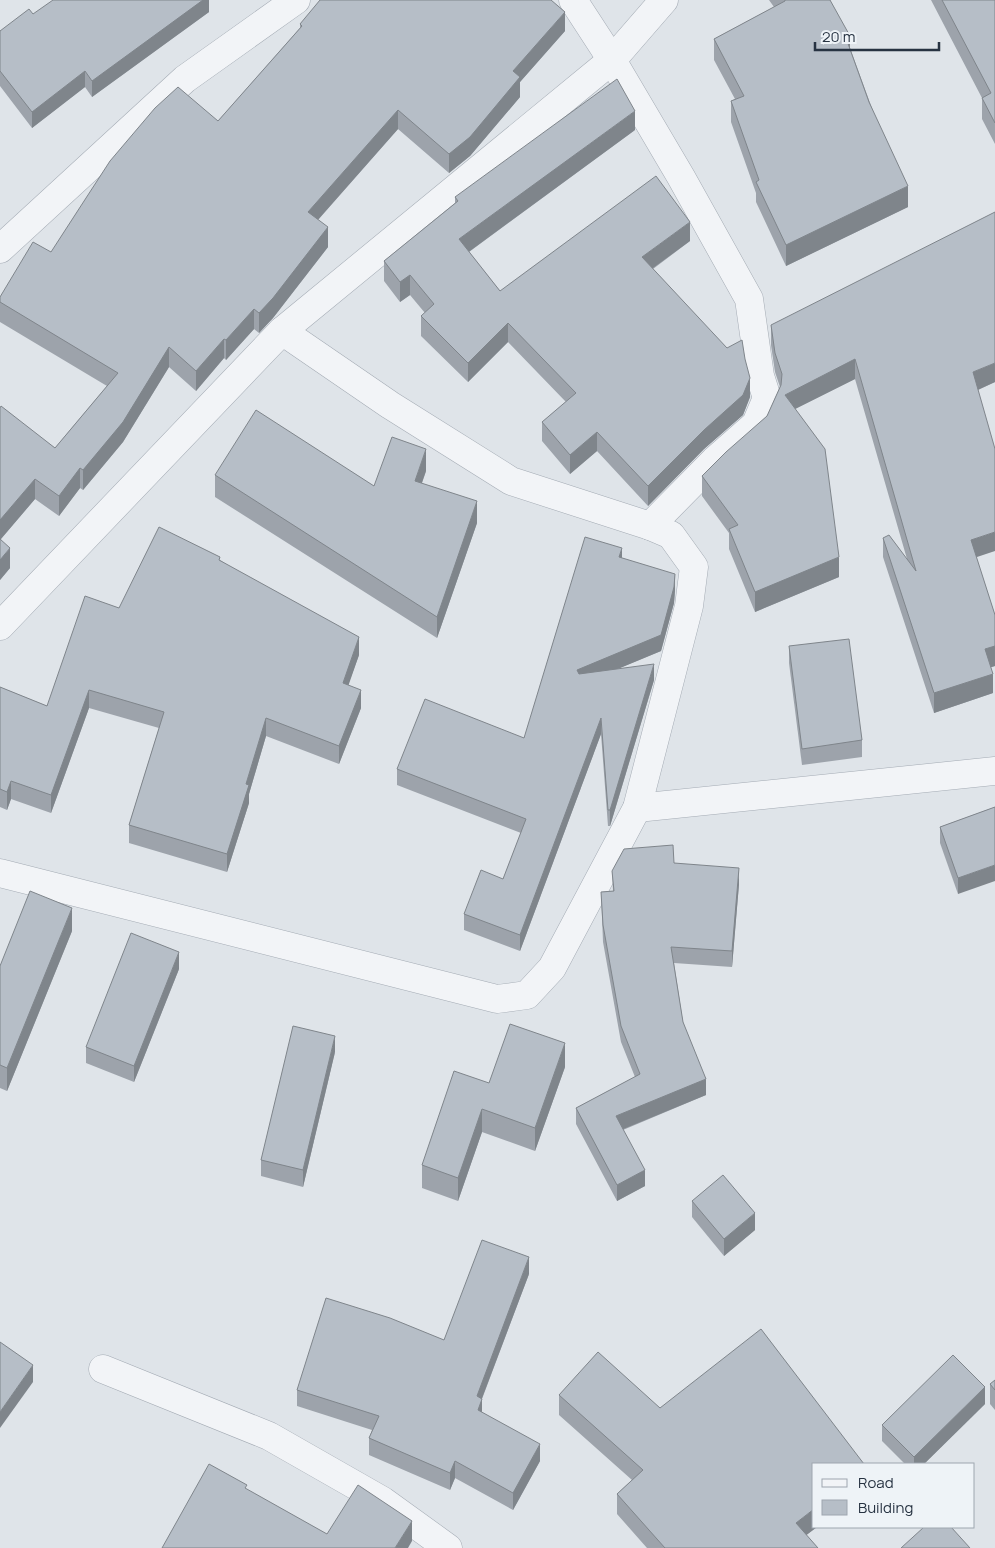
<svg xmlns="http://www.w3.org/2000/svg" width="995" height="1548" font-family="Manrope,sans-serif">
<rect width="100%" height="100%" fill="#dfe4e9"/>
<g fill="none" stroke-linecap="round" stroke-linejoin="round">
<g stroke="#a4abb4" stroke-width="29">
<g id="minor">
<path d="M 573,0 L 612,60 L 681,177 L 749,299 L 760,376 L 767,398 L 756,424 L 715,460 L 650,526"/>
<path d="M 0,249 L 185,79 L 296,0"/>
<path d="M 0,626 L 282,331 L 612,60 L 664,0"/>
<path d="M 637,808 L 995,771"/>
<path d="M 0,873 L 497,999 L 527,995 L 552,968 L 637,808 L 689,606 L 694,567 L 671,535 L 650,526 L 511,481 L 390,405 L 282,331"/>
<path d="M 103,1369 L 269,1436 L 383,1501 L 448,1548"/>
</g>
</g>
<use href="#minor" stroke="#f2f4f7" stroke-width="28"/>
</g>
<g fill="#9da3ab">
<path d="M 209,0 L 209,12 L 92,97 L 85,87 L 32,128 L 0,86 L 0,31 L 33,14 Z"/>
<path d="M 769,0 L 830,0 L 850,48 L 908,207 L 786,266 L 756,202 L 756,193 L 731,122 L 731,101 L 735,99 L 714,60 L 714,39 L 774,7 Z"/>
<path d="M 931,0 L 995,0 L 995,144 L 982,119 L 982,98 Z"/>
<path d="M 300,24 L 565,31 L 520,82 L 520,97 L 470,156 L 449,173 L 398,129 L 318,220 L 328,247 L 273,318 L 259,333 L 254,329 L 226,360 L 224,358 L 196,391 L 169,367 L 123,442 L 83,490 L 80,488 L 59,516 L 35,499 L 1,539 L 10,568 L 0,580 L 0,408 L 55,448 L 107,386 L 0,322 L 0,297 L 51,252 L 218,121 L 300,28 Z"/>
<path d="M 635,130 L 469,252 L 500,291 L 690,241 L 653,269 L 750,397 L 743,415 L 704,449 L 648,506 L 597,451 L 570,474 L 542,441 L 542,422 L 566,402 L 508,342 L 468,382 L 421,336 L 421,316 L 425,313 L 410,295 L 400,302 L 384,281 L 384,261 L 455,203 L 455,197 Z"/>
<path d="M 771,325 L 995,382 L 978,390 L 976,557 L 995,615 L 995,666 L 991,667 L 993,693 L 934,713 L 883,557 L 883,538 L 907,559 L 855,379 L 795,409 L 839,577 L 755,612 L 729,549 L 729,533 L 702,496 L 702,476 L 767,416 L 780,387 L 775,372 L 771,345 Z"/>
<path d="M 426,471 L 422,483 L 477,523 L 437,638 L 215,497 L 215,475 L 374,486 Z"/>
<path d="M 622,558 L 675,590 L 674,603 L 661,651 L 617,669 L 654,680 L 611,823 L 610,826 L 608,826 L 601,734 L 520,951 L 464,930 L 464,914 L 503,879 L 521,833 L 397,785 L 397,769 L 524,738 Z"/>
<path d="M 220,560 L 359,655 L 348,685 L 361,708 L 339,764 L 266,736 L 249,794 L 249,803 L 227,872 L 129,843 L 129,825 L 159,728 L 89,708 L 51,813 L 11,799 L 7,810 L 0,807 L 0,687 L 47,706 L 119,608 Z"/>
<path d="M 789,646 L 862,740 L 862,757 L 802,765 L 789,663 Z"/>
<path d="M 995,807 L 958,894 L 940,843 L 940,827 Z"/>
<path d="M 674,863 L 739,884 L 732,967 L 674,963 L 683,1022 L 706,1095 L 623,1130 L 645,1186 L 617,1201 L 576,1124 L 576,1108 L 635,1077 L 621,1042 L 603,942 L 601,892 L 613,891 L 612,871 Z"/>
<path d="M 72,931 L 7,1091 L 0,1088 L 0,966 Z"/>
<path d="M 179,969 L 134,1082 L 86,1063 L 86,1047 Z"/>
<path d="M 335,1052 L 303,1187 L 261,1176 L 261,1160 Z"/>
<path d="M 565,1067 L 535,1151 L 482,1132 L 458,1201 L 422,1188 L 422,1165 L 489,1083 Z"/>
<path d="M 692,1201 L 755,1230 L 724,1256 L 692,1217 Z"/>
<path d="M 529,1274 L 482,1399 L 482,1412 L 540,1461 L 513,1510 L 455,1478 L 450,1490 L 369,1455 L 369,1438 L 372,1430 L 297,1406 L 297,1390 L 444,1340 Z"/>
<path d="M 995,1380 L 995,1410 L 990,1404 L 990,1384 Z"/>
<path d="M 559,1395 L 660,1408 L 814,1527 L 817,1527 L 806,1535 L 818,1548 L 647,1548 L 617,1514 L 617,1494 L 632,1480 L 559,1415 Z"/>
<path d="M 985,1404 L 924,1464 L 905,1464 L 882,1441 L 882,1425 Z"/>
</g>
<g fill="#7f858b">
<path d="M 201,0 L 209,0 L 209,12 L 92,97 L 92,81 Z"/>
<path d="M 565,12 L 565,31 L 520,82 L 520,97 L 470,156 L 449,173 L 449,154 L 513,71 Z"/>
<path d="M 850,36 L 850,57 L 846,38 Z"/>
<path d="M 85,71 L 85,87 L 32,128 L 32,112 Z"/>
<path d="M 398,110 L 398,129 L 308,231 L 308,212 Z"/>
<path d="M 635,111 L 635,130 L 459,259 L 459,239 Z"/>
<path d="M 908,186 L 908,207 L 786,266 L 786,245 Z"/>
<path d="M 690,222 L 690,241 L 642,276 L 642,257 Z"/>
<path d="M 328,227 L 328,247 L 273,318 L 259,333 L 259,313 Z"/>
<path d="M 410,275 L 410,295 L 400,302 L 400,282 Z"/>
<path d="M 254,309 L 254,329 L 226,360 L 226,340 Z"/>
<path d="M 508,323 L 508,342 L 468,382 L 468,363 Z"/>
<path d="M 224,339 L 224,358 L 196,391 L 196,371 Z"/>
<path d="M 169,347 L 169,367 L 123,442 L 83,490 L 83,470 Z"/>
<path d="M 855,359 L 855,379 L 785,414 L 785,395 Z"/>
<path d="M 995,363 L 995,382 L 973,392 L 973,372 Z"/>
<path d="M 750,378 L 750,397 L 743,415 L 704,449 L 648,506 L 648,486 Z"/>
<path d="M 597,432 L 597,451 L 570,474 L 570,455 Z"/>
<path d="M 426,449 L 426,471 L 415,502 L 415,481 Z"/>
<path d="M 80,468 L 80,488 L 59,516 L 59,496 Z"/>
<path d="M 35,479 L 35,499 L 0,540 L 0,520 Z"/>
<path d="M 477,501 L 477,523 L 437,638 L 437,617 Z"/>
<path d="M 995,532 L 995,551 L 971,559 L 971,540 Z"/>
<path d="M 10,548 L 10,568 L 0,580 L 0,560 Z"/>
<path d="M 622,548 L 622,564 L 619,557 Z"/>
<path d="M 839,557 L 839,577 L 755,612 L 755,592 Z"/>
<path d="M 675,574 L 675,590 L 674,603 L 661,651 L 577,686 L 577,670 Z"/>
<path d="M 359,637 L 359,655 L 343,701 L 343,683 Z"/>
<path d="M 995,646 L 995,666 L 985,669 L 985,649 Z"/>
<path d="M 654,664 L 654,680 L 610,826 L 610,810 Z"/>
<path d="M 993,674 L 993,693 L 934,713 L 934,693 Z"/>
<path d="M 89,690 L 89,708 L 51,813 L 51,795 Z"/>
<path d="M 361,690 L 361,708 L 339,764 L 339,746 Z"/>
<path d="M 266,718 L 266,736 L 249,794 L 249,803 L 227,872 L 227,854 L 246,784 Z"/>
<path d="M 601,718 L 601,734 L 520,951 L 520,935 Z"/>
<path d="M 11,781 L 11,799 L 7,810 L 7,792 Z"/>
<path d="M 995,865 L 995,881 L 958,894 L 958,878 Z"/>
<path d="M 739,868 L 739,884 L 732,967 L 732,951 Z"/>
<path d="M 72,908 L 72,931 L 7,1091 L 7,1068 Z"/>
<path d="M 179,952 L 179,969 L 134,1082 L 134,1066 Z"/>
<path d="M 335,1036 L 335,1052 L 303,1187 L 303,1170 Z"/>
<path d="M 565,1043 L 565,1067 L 535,1151 L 535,1128 Z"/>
<path d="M 706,1079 L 706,1095 L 616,1132 L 616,1116 Z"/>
<path d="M 482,1109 L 482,1132 L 458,1201 L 458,1178 Z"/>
<path d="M 645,1170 L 645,1186 L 617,1201 L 617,1185 Z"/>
<path d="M 755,1213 L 755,1230 L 724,1256 L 724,1239 Z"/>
<path d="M 529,1257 L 529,1274 L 479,1406 L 482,1399 L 482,1415 L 478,1410 L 477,1396 Z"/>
<path d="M 33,1365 L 33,1382 L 0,1428 L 0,1412 Z"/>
<path d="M 985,1387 L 985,1404 L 924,1464 L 914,1464 L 914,1457 Z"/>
<path d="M 540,1444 L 540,1461 L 513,1510 L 513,1493 Z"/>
<path d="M 455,1461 L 455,1478 L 450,1490 L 450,1473 Z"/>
<path d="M 814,1509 L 814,1527 L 817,1527 L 796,1543 L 796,1523 Z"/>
<path d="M 412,1521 L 412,1541 L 408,1548 L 395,1548 Z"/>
</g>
<g fill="#b6bec7" stroke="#7f858b">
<path d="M 53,0 L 203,0 L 92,81 L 85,71 L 32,112 L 0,71 L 0,31 L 29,9 L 33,14 Z"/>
<path d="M 320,0 L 551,0 L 565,12 L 513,71 L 520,77 L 470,137 L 449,154 L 398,110 L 308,212 L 328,227 L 273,298 L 259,313 L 254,309 L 226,340 L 224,339 L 196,371 L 169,347 L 123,422 L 83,470 L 80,468 L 59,496 L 35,479 L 0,520 L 0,408 L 1,406 L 55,448 L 118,373 L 0,302 L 0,297 L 33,242 L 51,252 L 110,161 L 155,108 L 178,87 L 218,121 L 302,26 L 300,24 Z"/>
<path d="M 785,0 L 830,0 L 850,36 L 846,38 L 869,102 L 908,186 L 786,245 L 756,182 L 759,180 L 731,101 L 744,96 L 714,39 L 785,1 Z"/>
<path d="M 942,0 L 995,0 L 995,123 L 982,98 L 991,93 Z"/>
<path d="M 617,79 L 635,111 L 459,239 L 500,291 L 656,176 L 690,222 L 642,257 L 727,348 L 742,340 L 745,359 L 750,378 L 743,395 L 704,430 L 648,486 L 597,432 L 570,455 L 542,422 L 576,393 L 508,323 L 468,363 L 421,316 L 434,304 L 410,275 L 400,282 L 384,261 L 458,201 L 455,197 Z"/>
<path d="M 995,212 L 995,363 L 973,372 L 995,449 L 995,532 L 971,540 L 995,615 L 995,646 L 985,649 L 993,674 L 934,693 L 883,538 L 889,535 L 916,571 L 855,359 L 785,395 L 825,449 L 839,557 L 755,592 L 729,529 L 738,525 L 702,476 L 726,452 L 767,416 L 781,385 L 782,374 L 775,353 L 771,325 Z"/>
<path d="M 256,410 L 374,486 L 392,437 L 426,449 L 415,481 L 477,501 L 437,617 L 215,475 Z"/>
<path d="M 159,527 L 220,557 L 219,560 L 359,637 L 343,683 L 361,690 L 339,746 L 266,718 L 246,784 L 249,785 L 227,854 L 129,825 L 164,712 L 89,690 L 51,795 L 11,781 L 7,792 L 0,789 L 0,687 L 47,706 L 85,596 L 119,608 Z"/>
<path d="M 585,537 L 622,548 L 619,557 L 675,574 L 674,587 L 661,635 L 577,670 L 579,674 L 654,664 L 611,807 L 610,810 L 608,810 L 601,718 L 520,935 L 464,914 L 481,870 L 503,879 L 526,819 L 397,769 L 425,699 L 524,738 Z"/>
<path d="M 0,539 L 10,548 L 0,560 Z"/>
<path d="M 849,639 L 862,740 L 802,749 L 789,646 Z"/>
<path d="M 995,807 L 995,865 L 958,878 L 940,827 Z"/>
<path d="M 673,845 L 674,863 L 739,868 L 732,951 L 671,947 L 683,1022 L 706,1079 L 616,1116 L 645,1170 L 617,1185 L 576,1108 L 640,1074 L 621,1026 L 603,925 L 601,892 L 614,891 L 612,871 L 624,849 Z"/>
<path d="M 30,891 L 72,908 L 7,1068 L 0,1065 L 0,966 Z"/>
<path d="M 131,933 L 179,952 L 134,1066 L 86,1047 Z"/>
<path d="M 510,1024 L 565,1043 L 535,1128 L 482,1109 L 458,1178 L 422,1165 L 454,1071 L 489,1083 Z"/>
<path d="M 293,1026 L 335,1036 L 303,1170 L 261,1160 Z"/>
<path d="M 723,1175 L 755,1213 L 724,1239 L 692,1201 Z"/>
<path d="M 482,1240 L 529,1257 L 477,1396 L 482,1399 L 478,1410 L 540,1444 L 513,1493 L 455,1461 L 450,1473 L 369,1438 L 379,1416 L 297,1390 L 326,1298 L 390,1318 L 444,1340 Z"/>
<path d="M 761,1329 L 864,1464 L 814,1464 L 814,1509 L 796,1523 L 818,1548 L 665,1548 L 617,1494 L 643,1470 L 559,1395 L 598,1352 L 660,1408 Z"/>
<path d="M 0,1342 L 33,1365 L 0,1412 Z"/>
<path d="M 953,1355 L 985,1387 L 914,1457 L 882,1425 Z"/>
<path d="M 995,1380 L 995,1390 L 990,1384 Z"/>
<path d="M 209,1464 L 247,1485 L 245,1488 L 327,1534 L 358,1485 L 412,1521 L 395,1548 L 162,1548 Z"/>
<path d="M 924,1527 L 951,1527 L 970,1548 L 901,1548 Z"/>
</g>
<rect x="812" y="1463" width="162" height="65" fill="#eef3f7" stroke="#9ea6af"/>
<rect x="822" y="1479" width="25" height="8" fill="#f2f4f7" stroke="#9ea6af"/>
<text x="858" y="1488" font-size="15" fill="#273342">Road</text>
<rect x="822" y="1500" width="25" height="15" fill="#b6bec7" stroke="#9ea6af"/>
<text x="858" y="1513" font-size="15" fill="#273342">Building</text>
<path d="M815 42v8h124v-8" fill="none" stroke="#273342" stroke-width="2.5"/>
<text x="822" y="42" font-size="15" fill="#273342" stroke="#eef3f7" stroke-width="4" paint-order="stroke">20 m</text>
</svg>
